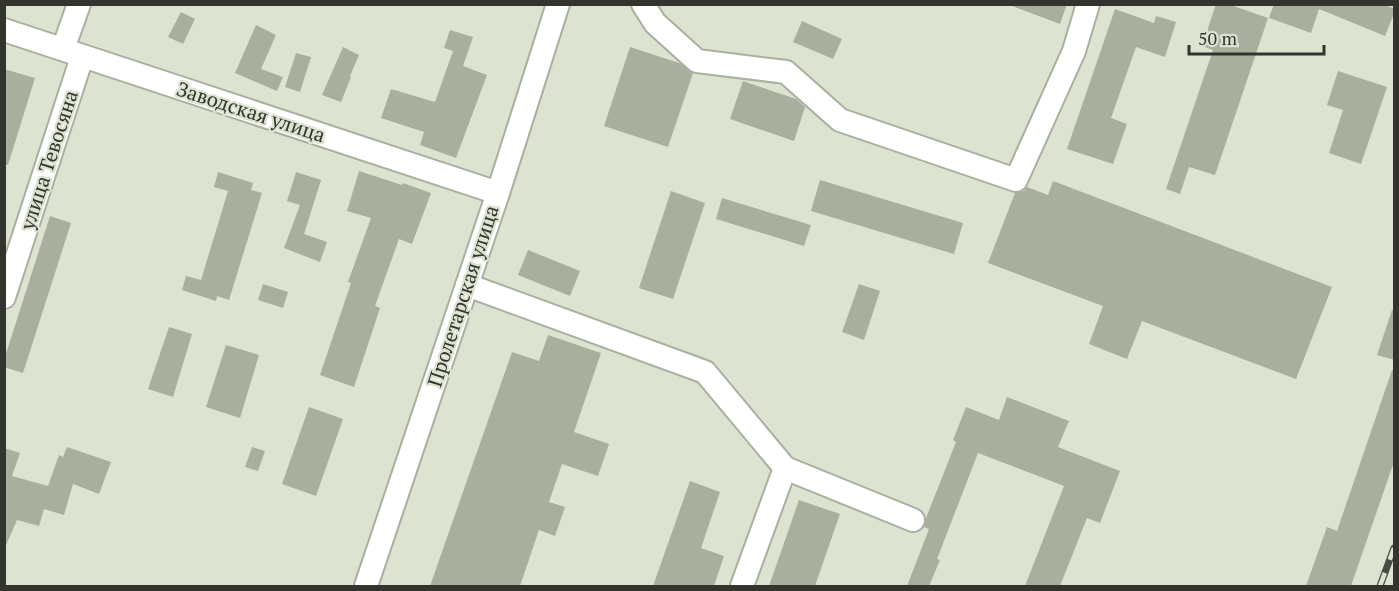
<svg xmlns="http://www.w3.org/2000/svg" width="1399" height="591" font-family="'PT Serif',serif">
<rect width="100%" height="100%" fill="#dde3d1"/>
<g fill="#a9af9e">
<path d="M 1012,4 L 1067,4 L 1060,24 L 1012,6 Z"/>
<path d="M 1216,4 L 1228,4 L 1268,18 L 1215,175 L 1189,167 L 1180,194 L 1166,189 L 1213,50 L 1202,46 Z"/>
<path d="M 1274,4 L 1383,4 L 1395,9 L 1395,11 L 1385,36 L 1319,9 L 1311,33 L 1269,18 Z"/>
<path d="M 1115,9 L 1154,23 L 1156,16 L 1176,22 L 1165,57 L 1136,47 L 1111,118 L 1127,124 L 1113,164 L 1067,149 Z"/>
<path d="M 181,12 L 195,19 L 183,44 L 168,37 Z"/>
<path d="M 802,21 L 842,39 L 833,59 L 793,42 Z"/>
<path d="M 256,25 L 276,35 L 261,69 L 283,77 L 277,91 L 235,73 Z"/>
<path d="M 450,30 L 473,37 L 463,66 L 487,75 L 456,158 L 420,145 L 424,132 L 381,118 L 391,89 L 435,102 L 453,51 L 444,48 Z"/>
<path d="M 343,47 L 359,55 L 350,76 L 351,77 L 341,102 L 322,95 Z"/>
<path d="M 630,47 L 679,63 L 693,73 L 668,147 L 604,126 Z"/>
<path d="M 296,53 L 311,57 L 300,92 L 285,87 Z"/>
<path d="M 4,69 L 35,78 L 8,165 L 4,164 Z"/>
<path d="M 1338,71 L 1387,87 L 1361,164 L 1329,153 L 1343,110 L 1327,105 Z"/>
<path d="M 743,81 L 796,99 L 805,107 L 794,141 L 730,119 Z"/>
<path d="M 359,171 L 402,185 L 403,183 L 431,193 L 412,244 L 399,239 L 375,306 L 380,308 L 354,387 L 320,375 L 351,283 L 348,282 L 371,218 L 347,211 Z"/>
<path d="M 218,172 L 253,183 L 251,190 L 262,193 L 229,300 L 217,296 L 216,301 L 182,290 L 186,276 L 201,280 L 228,191 L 214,187 Z"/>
<path d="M 296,172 L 321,180 L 304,234 L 327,242 L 320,262 L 284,248 L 300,205 L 287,201 Z"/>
<path d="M 820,180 L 963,223 L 954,254 L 811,211 Z"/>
<path d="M 1053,181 L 1332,287 L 1296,379 L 1142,321 L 1127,359 L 1089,344 L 1103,306 L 988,263 L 1015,193 L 1024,191 L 1027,187 L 1048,195 Z"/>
<path d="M 671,191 L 705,203 L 673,299 L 639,288 Z"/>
<path d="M 722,198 L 811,225 L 804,246 L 716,219 Z"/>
<path d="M 50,216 L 71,223 L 23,373 L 4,367 L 4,360 Z"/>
<path d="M 528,250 L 580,271 L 570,296 L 518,275 Z"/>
<path d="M 263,284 L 288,292 L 283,308 L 258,300 Z"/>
<path d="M 859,284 L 880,291 L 864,340 L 842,332 Z"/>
<path d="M 1392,310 L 1395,311 L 1395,360 L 1377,355 Z"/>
<path d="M 169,327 L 192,334 L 173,397 L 148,389 Z"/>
<path d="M 548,335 L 601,353 L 574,432 L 609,444 L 598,476 L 562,464 L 549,502 L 565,507 L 555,536 L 539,530 L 520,586 L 430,586 L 512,352 L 539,361 Z"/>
<path d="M 226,345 L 259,355 L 240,418 L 206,407 Z"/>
<path d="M 1392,370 L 1395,370 L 1395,459 L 1351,586 L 1306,586 L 1327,527 L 1337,531 Z"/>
<path d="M 1007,397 L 1069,421 L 1058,447 L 1120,471 L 1100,523 L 1087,518 L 1060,586 L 1025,586 L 1064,486 L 978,453 L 937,559 L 940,560 L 929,586 L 907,586 L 929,529 L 924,527 L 926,518 L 956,442 L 953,440 L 966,407 L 999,420 Z"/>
<path d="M 309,407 L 343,419 L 316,496 L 282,484 Z"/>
<path d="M 67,447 L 111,462 L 99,494 L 73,484 L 64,515 L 44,509 L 39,526 L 17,520 L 4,550 L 4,448 L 20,453 L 12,476 L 48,486 L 59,455 L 63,457 Z"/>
<path d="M 252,447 L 265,451 L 258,471 L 245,467 Z"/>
<path d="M 690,481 L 720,492 L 701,548 L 724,556 L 714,586 L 653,586 Z"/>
<path d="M 799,500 L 840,514 L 815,586 L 769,586 Z"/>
</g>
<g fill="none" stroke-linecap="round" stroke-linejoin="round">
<g stroke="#aab09f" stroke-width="26">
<g id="minor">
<path d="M 643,4 L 655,23 L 697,61 L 786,72 L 840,120 L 1016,180 L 1074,51 L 1088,4"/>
<path d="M 4,30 L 498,193"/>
<path d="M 63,49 L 79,4"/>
<path d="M 467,285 L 705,372 L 785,468 L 742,586"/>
<path d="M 4,297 L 82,57"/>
<path d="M 785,468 L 913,520"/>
<path d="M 366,586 L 498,193 L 558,4"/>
</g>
</g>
<use href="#minor" stroke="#fff" stroke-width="22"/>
<g stroke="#494c43" stroke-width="7">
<path id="rail" d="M 1380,586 L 1394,548"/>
</g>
<use href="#rail" stroke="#dde3d1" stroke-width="4.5" stroke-dasharray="14" stroke-linecap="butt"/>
</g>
<g text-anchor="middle" stroke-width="4.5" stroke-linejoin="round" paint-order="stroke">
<g font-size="20" fill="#32342d" stroke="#dde3d1">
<text transform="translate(251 112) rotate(18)" y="7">Заводская улица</text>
<text transform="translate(49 160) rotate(-72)" y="7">улица Тевосяна</text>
<text transform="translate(463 296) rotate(-72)" y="7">Пролетарская улица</text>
</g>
</g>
<rect width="1399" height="591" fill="none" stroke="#32342d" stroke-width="12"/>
<path d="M1189 45v9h135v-9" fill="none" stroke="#32342d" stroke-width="3"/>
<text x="1198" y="45" font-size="18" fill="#32342d" stroke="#dde3d1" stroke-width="4.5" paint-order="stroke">50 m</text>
</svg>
